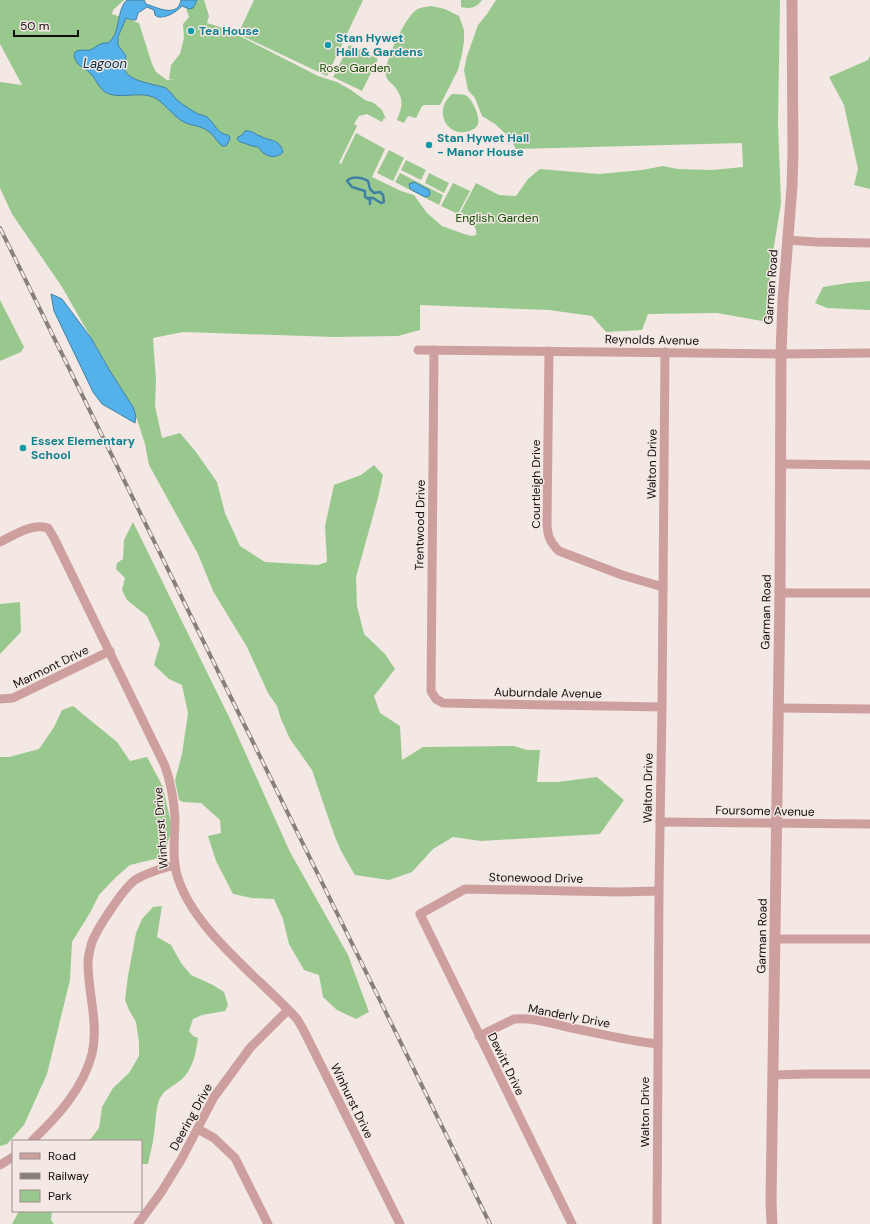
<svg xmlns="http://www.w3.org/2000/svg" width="870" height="1224" font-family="'DM Sans',sans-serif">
<rect width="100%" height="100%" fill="#f4e8e4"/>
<g fill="#99c88f">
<path d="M 0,0 L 124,0 L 113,10 L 112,14 L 139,23 L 152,64 L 156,72 L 167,80 L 175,79 L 169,79 L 171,65 L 180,54 L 184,38 L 183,24 L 189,17 L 183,0 L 204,0 L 209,16 L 207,23 L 220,27 L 234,36 L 240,36 L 318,76 L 337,82 L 351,90 L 365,100 L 374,103 L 382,110 L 386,119 L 384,118 L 382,122 L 367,114 L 359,116 L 354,124 L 357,126 L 339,163 L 341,164 L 356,133 L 385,149 L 372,177 L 401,191 L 414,195 L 427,213 L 442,226 L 464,234 L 472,236 L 476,235 C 478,224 467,220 458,217 L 476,183 L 499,195 L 516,196 L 528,179 L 540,169 L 599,174 L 642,170 L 663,166 L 678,169 L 712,170 L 743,167 L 742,143 L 516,149 L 509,137 L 495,124 L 482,116 L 475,98 L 468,90 L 464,70 L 467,56 L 478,25 L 487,14 L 496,0 L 780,0 L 778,123 L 781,203 L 773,252 L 768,292 L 770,326 L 762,321 L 717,313 L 648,314 L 642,330 L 606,332 L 592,316 L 549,310 L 420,305 L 420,330 L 398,336 L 334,337 L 183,332 L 153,338 L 156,380 L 155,406 L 162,438 L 180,433 L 196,452 L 217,482 L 225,513 L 240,546 L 265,562 L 318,565 L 327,562 L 325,526 L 334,485 L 361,475 L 374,465 L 383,475 L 378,498 L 356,577 L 357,606 L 364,634 L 385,654 L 395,669 L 374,696 L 380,713 L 400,726 L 402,760 L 423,747 L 514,746 L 527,750 L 540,750 L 537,782 L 558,782 L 597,777 L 624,800 L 600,834 L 481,841 L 453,837 L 433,849 L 412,872 L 389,880 L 355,875 L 341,851 L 335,837 L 327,814 L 312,770 L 290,739 L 281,719 L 277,706 L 268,693 L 247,647 L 213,591 L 198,554 L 149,465 L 145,444 L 133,407 L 110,371 L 62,287 L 12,214 L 0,188 L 0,82 L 22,85 L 0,44 Z"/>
<path d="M 254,0 L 363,0 L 327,76 L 238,34 Z"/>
<path d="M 461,0 L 482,0 C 476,8 471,9 461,7 Z"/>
<path d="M 431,6 L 445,9 L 459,16 L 464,30 L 464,41 L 462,54 L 458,70 L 440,105 L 425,105 L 422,106 L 416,118 L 408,116 L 404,123 L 397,120 C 403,106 404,98 394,86 C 391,83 387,80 386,76 C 383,63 405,18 416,10 C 420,7 427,7 431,6 Z"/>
<path d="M 349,45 L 378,59 L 362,91 L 333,77 Z"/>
<path d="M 870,56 L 870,189 L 854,185 L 858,169 L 844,105 L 829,77 L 868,60 Z"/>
<path d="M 452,94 C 456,94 461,94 465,95 C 472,98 480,116 478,124 C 477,126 476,127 474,129 C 449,142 431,112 452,94 Z"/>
<path d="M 389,150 L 404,158 L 393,181 L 377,173 Z"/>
<path d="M 406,160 L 426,170 L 421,180 L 401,170 Z"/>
<path d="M 400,173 L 443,195 L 439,205 L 395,182 Z"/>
<path d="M 429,173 L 449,183 L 444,193 L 425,183 Z"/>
<path d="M 453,183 L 470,191 L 458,214 L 441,206 Z"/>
<path d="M 870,281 L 870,310 L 827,308 L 815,303 L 823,287 L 848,283 Z"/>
<path d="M 0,300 L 24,347 L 21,352 L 0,361 Z"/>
<path d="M 133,522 L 231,721 L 290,852 L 348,955 L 369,1012 L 356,1019 L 337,1010 L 323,997 L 319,975 L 304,970 L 289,944 L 283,919 L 274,899 L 252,898 L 233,894 L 216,861 L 208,836 L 221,833 L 220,820 L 201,803 L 183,802 L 179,800 L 175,780 L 182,754 L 188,713 L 182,685 L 169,679 L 154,665 L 160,644 L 147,616 L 127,600 L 122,590 L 125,578 L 116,569 L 117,563 L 123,559 L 124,540 Z"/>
<path d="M 20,602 L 21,632 L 0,654 L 0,604 Z"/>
<path d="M 73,706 L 117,742 L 130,761 L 147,757 L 163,787 L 172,828 L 166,849 L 159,858 L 130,865 L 116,877 L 99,895 L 91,911 L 72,942 L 70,980 L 47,1074 L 24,1125 L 7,1144 L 0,1146 L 0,757 L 9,757 L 39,749 L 54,727 L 62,710 Z"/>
<path d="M 162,906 L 157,937 L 171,945 L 181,963 L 191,975 L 213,985 L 224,992 L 228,1005 L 225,1011 L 202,1015 L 193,1019 L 189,1031 L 193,1036 L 198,1038 C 196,1053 193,1069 181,1080 C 175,1085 166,1089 162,1095 C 155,1104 156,1123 154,1134 C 153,1144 150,1154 148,1164 L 141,1164 L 141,1141 L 89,1141 L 99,1128 L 102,1107 L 113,1088 L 129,1073 L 139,1056 L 139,1043 L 136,1022 L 129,1010 L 125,1000 L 128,976 L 136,933 L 142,919 L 153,907 Z"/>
<path d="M 19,1211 L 52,1211 L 51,1220 L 54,1224 L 12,1224 Z"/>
</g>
<g fill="#55b1e9" stroke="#4080a6">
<path d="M 127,0 L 144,0 L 146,4 L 149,5 C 160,9 178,17 181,0 L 197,0 L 193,8 L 190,9 L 182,6 C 176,12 167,18 158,17 L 155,15 L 154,10 L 147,7 L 138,13 L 136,20 L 132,20 L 126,18 L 118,37 L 118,45 L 126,56 C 126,59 124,62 124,65 C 122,81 155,84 166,88 C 171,92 173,96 177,100 C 183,105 191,110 198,114 C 201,115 204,115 207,117 C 215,123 217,134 228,135 L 230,137 L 229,141 L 226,146 L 222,146 L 220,144 C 216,140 213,134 208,131 C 200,125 190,126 182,121 C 172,115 164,102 153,97 C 139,91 117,100 105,92 C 98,87 96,79 90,73 C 83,66 77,67 74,56 C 75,53 74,52 77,51 C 81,49 86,51 90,50 C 97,47 100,42 108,43 C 121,35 116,9 127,0 Z"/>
<path d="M 245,131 C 252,130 254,134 260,136 C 271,142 279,138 283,152 C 279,157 270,158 265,154 C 262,153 260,149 258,147 C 251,147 247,143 240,142 L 237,139 L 238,137 L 242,135 Z"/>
<path d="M 414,182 L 429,190 L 430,193 L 429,196 L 425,197 L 410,189 L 409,184 Z"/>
<path d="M 51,294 L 62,299 L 91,338 L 110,371 L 133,407 L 136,416 L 135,423 L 102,404 L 93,392 L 54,311 Z"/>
</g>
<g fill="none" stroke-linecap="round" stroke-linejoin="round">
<path stroke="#4080a6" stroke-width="2.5" d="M 367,198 L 373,198 L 381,203 L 384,202 L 383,195 L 380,192 L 374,193 L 370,189 L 368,181 C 362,177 352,176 347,181 L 352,187 L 365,191 L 365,197 L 370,200 L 370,204"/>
<g stroke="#cda09f" stroke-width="9">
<path d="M 787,240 L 816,242 L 870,243"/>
<path d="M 418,350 L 781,354 L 870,353"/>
<path d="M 434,350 L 431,691 L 436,699 L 443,703 L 662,707"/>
<path d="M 549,351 L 547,525 C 548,537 550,542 559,551 L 622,575 L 663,587"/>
<path d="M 780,464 L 870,465"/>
<path d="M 0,542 C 15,535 31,523 48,528 L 54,538 L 165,766 C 171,783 174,801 175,819 C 175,836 172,854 176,871 C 189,927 259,977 297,1019 L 303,1029 L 400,1224"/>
<path d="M 780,593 L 870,593"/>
<path d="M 0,699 L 13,698 L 110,651"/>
<path d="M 778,708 L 870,709"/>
<path d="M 660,822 L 870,824"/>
<path d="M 775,939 L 870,939"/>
<path d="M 479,1036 L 514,1019 C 533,1017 553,1024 572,1028 C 601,1034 629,1041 658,1044"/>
<path d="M 774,1075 L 807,1074 L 870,1074"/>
<path d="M 198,1129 L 214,1138 L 235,1158 L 268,1224"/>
<path d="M 32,1141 C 57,1117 83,1089 92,1054 C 99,1024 88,993 88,963 C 88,956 90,949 92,942 C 98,927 123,889 135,880 C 147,872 161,869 175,865"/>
<path d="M 0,1165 L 13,1157"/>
<path d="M 138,1224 L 162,1191 L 181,1160 L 214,1097 L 250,1048 L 288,1010"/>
<path d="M 572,1224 L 420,914 L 465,889 L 619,892 L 659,891"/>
<path d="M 657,1224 L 659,891 L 662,707 L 665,352"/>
</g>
<path stroke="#cda09f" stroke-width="11" d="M 772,1224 L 771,1202 L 780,593 L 781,354 L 783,300 L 792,187 L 793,154 L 792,0"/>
<g stroke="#877f7c" stroke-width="4">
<path id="rail" d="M 0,228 L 490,1224"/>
</g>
<use href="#rail" stroke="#f4e8e4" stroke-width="2.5" stroke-dasharray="8" stroke-linecap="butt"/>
</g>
<g fill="#0f9aa8" stroke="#f4e8e4" stroke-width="1.5">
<circle cx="191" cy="31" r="4"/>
<circle cx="328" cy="45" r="4"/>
<circle cx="429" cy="145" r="4"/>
<circle cx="23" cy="448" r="4"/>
</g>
<g text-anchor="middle" stroke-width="3" stroke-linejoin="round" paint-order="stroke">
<g font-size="12" font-weight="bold" fill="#0d838f" stroke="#f4e8e4" text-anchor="start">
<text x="199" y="35">Tea House</text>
<text x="336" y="42">Stan Hywet<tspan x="336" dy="14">Hall &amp; Gardens</tspan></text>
<text x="437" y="142">Stan Hywet Hall<tspan x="437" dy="14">- Manor House</tspan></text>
<text x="31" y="445">Essex Elementary<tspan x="31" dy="14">School</tspan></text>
</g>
<g font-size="12" fill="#104d00" stroke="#f4e8e4">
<text x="355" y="72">Rose Garden</text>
<text x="497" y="222">English Garden</text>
</g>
<g font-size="12" fill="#100d0b" stroke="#f4e8e4">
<text transform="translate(771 287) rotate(-86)" y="4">Garman Road</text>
<text transform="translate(652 340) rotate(1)" y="4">Reynolds Avenue</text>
<text transform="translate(652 464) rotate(-89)" y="4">Walton Drive</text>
<text transform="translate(536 484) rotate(-90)" y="4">Courtleigh Drive</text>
<text transform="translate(420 525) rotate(-89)" y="4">Trentwood Drive</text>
<text transform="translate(766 612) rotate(-89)" y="4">Garman Road</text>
<text transform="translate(51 667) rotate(-26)" y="4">Marmont Drive</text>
<text transform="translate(548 693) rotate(1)" y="4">Auburndale Avenue</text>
<text transform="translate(648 788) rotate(-89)" y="4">Walton Drive</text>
<text transform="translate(765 811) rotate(1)" y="4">Foursome Avenue</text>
<text transform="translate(161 828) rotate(-94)" y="4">Winhurst Drive</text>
<text transform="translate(536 878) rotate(1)" y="4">Stonewood Drive</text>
<text transform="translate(762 936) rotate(-89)" y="4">Garman Road</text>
<text transform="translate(569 1016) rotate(11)" y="4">Manderly Drive</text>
<text transform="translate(506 1064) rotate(64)" y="4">Dewitt Drive</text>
<text transform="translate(352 1101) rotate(64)" y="4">Winhurst Drive</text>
<text transform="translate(645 1112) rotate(-90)" y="4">Walton Drive</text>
<text transform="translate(191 1117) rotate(-61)" y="4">Deering Drive</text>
</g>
<g font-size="13" font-style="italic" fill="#032d43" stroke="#f4e8e4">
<text x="105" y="68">Lagoon</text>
</g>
</g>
<rect x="12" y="1140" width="130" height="72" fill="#f4e8e4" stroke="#99908d"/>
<rect x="20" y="1153" width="20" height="6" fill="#cda09f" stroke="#99908d"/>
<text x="48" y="1160" font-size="12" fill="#100d0b">Road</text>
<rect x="20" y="1173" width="20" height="6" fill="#877f7c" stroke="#99908d"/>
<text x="48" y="1180" font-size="12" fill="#100d0b">Railway</text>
<rect x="20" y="1190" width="20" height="12" fill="#99c88f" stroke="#99908d"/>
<text x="48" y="1200" font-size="12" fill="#100d0b">Park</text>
<path d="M14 30v6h64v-6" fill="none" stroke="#100d0b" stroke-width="2"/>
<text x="20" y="30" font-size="12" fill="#100d0b" stroke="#f4e8e4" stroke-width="3" paint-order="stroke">50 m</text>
</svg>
